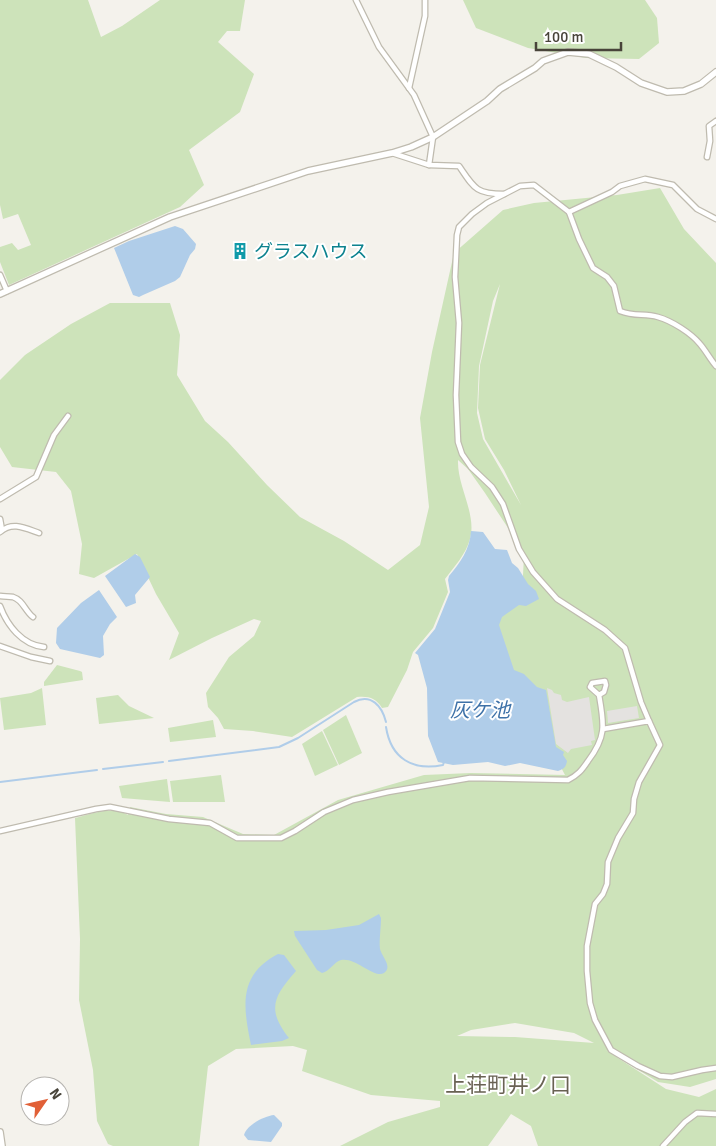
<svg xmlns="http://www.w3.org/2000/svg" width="716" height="1146" font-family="Signika,'Noto Sans JP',sans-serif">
<rect width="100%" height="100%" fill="#f4f2ec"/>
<g fill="#cde3ba" fill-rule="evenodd">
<path d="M 0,0 L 88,0 L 101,37 L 122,26 L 160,0 L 245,0 L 240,31 L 227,31 L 218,42 L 254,74 L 240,112 L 189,150 L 204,185 L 180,207 L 9,285 L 0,262 L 0,247 L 12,243 L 18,250 L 31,245 L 18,214 L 3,219 L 0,205 Z"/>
<path d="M 463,0 L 645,0 L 657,18 L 659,43 L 639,59 L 586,58 L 528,48 L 476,28 Z"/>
<path d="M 660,188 L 684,229 L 716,263 L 716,1079 L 690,1087 L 658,1082 L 604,1049 L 666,1089 L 699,1097 L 716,1089 L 716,1146 L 538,1146 L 531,1126 L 511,1114 L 488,1146 L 340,1146 L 388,1122 L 440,1107 L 440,1101 L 371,1095 L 302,1071 L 307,1050 L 293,1046 L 236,1049 L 208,1066 L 199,1146 L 113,1146 L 108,1144 L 97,1121 L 93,1070 L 79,1000 L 80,939 L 75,818 C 91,814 113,805 128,815 L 130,807 L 166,814 L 203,817 L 243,834 L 274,835 L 338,800 L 424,775 L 471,773 L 565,775 L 513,675 L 495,623 L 522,594 L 524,556 L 510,531 L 485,493 L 468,469 L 458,460 C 457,486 477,514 470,539 C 466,554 454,567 445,579 L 448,592 L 433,628 L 413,652 L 407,670 L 388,707 L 382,708 C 376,698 369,696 357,697 L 292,737 L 253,731 L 224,729 L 218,718 L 208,707 L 206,693 L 229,657 L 254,636 L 261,621 L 254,619 L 212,638 L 169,660 L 179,633 L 156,594 L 137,554 L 94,578 L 79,574 L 82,544 L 71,491 L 56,472 L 12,467 L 0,447 L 0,380 L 25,355 L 71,324 L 110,303 L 170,303 L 180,335 L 177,375 L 205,421 L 228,442 L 267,485 L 300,517 L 344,541 L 388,570 L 420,545 L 429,507 L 420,418 L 432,352 L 454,253 L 503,210 L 534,203 L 617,195 ZM 500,284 L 480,365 L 478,408 L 485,439 L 504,470 L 521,505 L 483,439 L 477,413 L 479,366 L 493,301 ZM 515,1023 L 574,1033 L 594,1043 L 515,1037 L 457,1036 L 471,1030 Z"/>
<path d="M 57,665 L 80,671 L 82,672 L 83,680 L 44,686 L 44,682 Z"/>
<path d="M 42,688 L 46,725 L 4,730 L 0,698 L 31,693 Z"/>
<path d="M 118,695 L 129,706 L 154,718 L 99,724 L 96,698 Z"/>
<path d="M 346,715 L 362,753 L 339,765 L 323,730 Z"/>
<path d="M 213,720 L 216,737 L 170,742 L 168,728 Z"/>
<path d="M 322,731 L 338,765 L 315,776 L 302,744 Z"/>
<path d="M 221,775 L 225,802 L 173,802 L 170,781 Z"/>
<path d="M 167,779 L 170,802 L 122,798 L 119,786 Z"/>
</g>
<g fill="#e4e2e0">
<path d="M 547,688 L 552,690 L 554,693 L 561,695 L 562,700 L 567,702 L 589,697 L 595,740 L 591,741 L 592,745 L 571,749 L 568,753 L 556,744 Z"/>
<path d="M 637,706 L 639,718 L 608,723 L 607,711 Z"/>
</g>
<g fill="#b0cde9">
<path d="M 175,226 L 183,229 L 196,244 L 195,249 L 190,255 L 180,277 L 175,281 L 143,295 L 139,297 L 133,295 L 114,248 L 129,241 Z"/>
<path d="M 471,531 L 483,532 L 495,549 L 507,550 L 512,563 L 518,568 L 528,584 L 536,591 L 539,599 L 526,606 L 519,605 L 502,617 L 499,625 L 514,670 L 524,674 L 537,687 L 546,690 L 556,747 L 564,752 L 563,755 L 567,761 C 566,767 564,769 558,771 L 520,763 L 505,766 L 488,762 L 453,765 L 438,762 L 428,736 L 427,688 L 418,655 L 415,653 L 435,629 L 450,592 L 448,580 L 449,576 C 460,563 470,549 471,531 Z"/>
<path d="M 135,554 L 140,557 L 150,577 L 135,595 L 136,603 L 126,607 L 105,576 Z"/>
<path d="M 99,590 L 117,617 L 110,624 L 103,636 L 104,655 L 100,658 L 60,649 L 56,643 L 57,628 L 81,603 Z"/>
<path d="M 379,914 L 381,918 C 381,928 379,940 380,949 C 382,957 393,967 384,973 C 374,979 356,957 341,960 C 334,962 330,971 322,973 L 317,970 L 295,936 L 294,931 L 326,930 L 359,925 Z"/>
<path d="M 278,954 L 284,955 L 296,971 C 274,996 266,1009 289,1038 L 282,1041 L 251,1045 C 243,1006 238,975 278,954 Z"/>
<path d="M 274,1115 L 282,1123 L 282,1126 L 271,1142 L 248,1140 L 244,1135 C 247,1125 264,1116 274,1115 Z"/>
</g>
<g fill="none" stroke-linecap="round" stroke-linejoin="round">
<g stroke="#b0cde9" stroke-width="2">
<path d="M 386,727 C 391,759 413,771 443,765 L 444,762"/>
<path d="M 169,761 L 279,747 L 298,738 L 354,702 C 371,693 382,706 386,722"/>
<path d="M 103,769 L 163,762"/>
<path d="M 0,782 L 97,770"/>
</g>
<g stroke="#bfbbaf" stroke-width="7">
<g id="minor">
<path d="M 356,0 L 379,47 L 414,95 L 433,137 L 429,165"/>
<path d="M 409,88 L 425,16 L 425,0"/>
<path d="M 392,153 L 429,165 L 459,166 C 474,188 476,194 504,194"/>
<path d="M 707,157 L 710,141 L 709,126 L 716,121"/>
<path d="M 569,212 L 612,192 L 620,186 L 645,179 L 673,185 L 697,209 L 716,219"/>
<path d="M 0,275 L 7,291"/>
<path d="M 0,499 L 36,477 L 54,435 L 68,416"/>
<path d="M 0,519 L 2,530"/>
<path d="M 0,532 C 12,521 25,528 39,533"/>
<path d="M 0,596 C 4,597 9,596 13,597 C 23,600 25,611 33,617"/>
<path d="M 0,606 C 7,625 22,645 44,647"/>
<path d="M 0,646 L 31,657 L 50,661"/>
<path d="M 649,721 L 641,702 L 625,648 L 605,630 L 557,599 L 533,572 L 519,549 L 503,504 L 492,487 L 471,467 L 462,454 L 458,442 L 456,395 L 459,323 L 455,277 L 457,235 L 459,227 L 472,214 L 487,203 L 520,186 L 534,185 L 569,212 L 579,239 L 593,268 L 607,277 L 614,286 L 620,311 C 635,317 644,313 658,317 C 672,321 691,333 700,344 C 706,351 710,359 716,366"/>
<path d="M 603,729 L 649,721 L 660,745 L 639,782 L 634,799 L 633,813 L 618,838 L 608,862 L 607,884 L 603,894 L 595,904 L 587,946 L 587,971 L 590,1003 L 595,1020 L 611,1050 L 638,1066 L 660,1076 L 672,1077 L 702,1070 L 716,1068"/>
<path d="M 0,831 L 96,809 L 110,807 L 169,819 L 210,823 L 237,838 L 281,838 L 295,831 L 324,812 L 353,800 L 388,792 L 470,778 L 568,780 C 578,775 582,770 588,761 C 607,736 604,724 599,695 L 590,687 L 592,683 L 605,681 L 606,685 L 604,692 L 599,695"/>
<path d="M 663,1146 L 685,1122 L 697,1113 L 716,1114"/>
</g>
</g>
<g stroke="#bfbbaf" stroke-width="8">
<g id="tertiary">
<path d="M 0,294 L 170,217 L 308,171 L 392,153 L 411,147 L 433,137 L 487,101 L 500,89 L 535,68 L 543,61 L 568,52 L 589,54 L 616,67 L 641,83 L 667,92 L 684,91 L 701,84 L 716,72"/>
<path d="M 0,1132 L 2,1146"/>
</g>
</g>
<use href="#minor" stroke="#fff" stroke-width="4.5"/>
<use href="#tertiary" stroke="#fff" stroke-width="5.5"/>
</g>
<defs>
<g id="building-bare" transform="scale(1.35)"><path d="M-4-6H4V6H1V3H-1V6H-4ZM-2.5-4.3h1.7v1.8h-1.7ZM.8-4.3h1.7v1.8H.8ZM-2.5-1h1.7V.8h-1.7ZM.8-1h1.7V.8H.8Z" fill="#0f9aa8" stroke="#fff" stroke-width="2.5" paint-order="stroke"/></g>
</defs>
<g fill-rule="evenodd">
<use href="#building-bare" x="240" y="251"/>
</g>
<g text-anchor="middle" stroke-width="4" stroke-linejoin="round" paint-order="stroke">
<g font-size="19" fill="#0d838f" stroke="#fff" text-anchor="start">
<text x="254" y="258">グラスハウス</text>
</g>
<g font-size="20" font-style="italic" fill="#3f72a8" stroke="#fff">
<text x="480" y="717">灰ケ池</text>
</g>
<g font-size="21" fill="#696253" stroke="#fff">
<text x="508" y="1092">上荘町井ノ口</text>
</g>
</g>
<g transform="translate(45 1101) rotate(56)"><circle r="24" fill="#ffffff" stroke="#b6b4b0"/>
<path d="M0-4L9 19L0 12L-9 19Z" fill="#e16037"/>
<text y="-8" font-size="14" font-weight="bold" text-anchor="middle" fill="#48443a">N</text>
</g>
<path d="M536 42v8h85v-8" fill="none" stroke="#48443a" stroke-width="2.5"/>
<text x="544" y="42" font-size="15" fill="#48443a" stroke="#ffffff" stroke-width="4" paint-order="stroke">100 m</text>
</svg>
